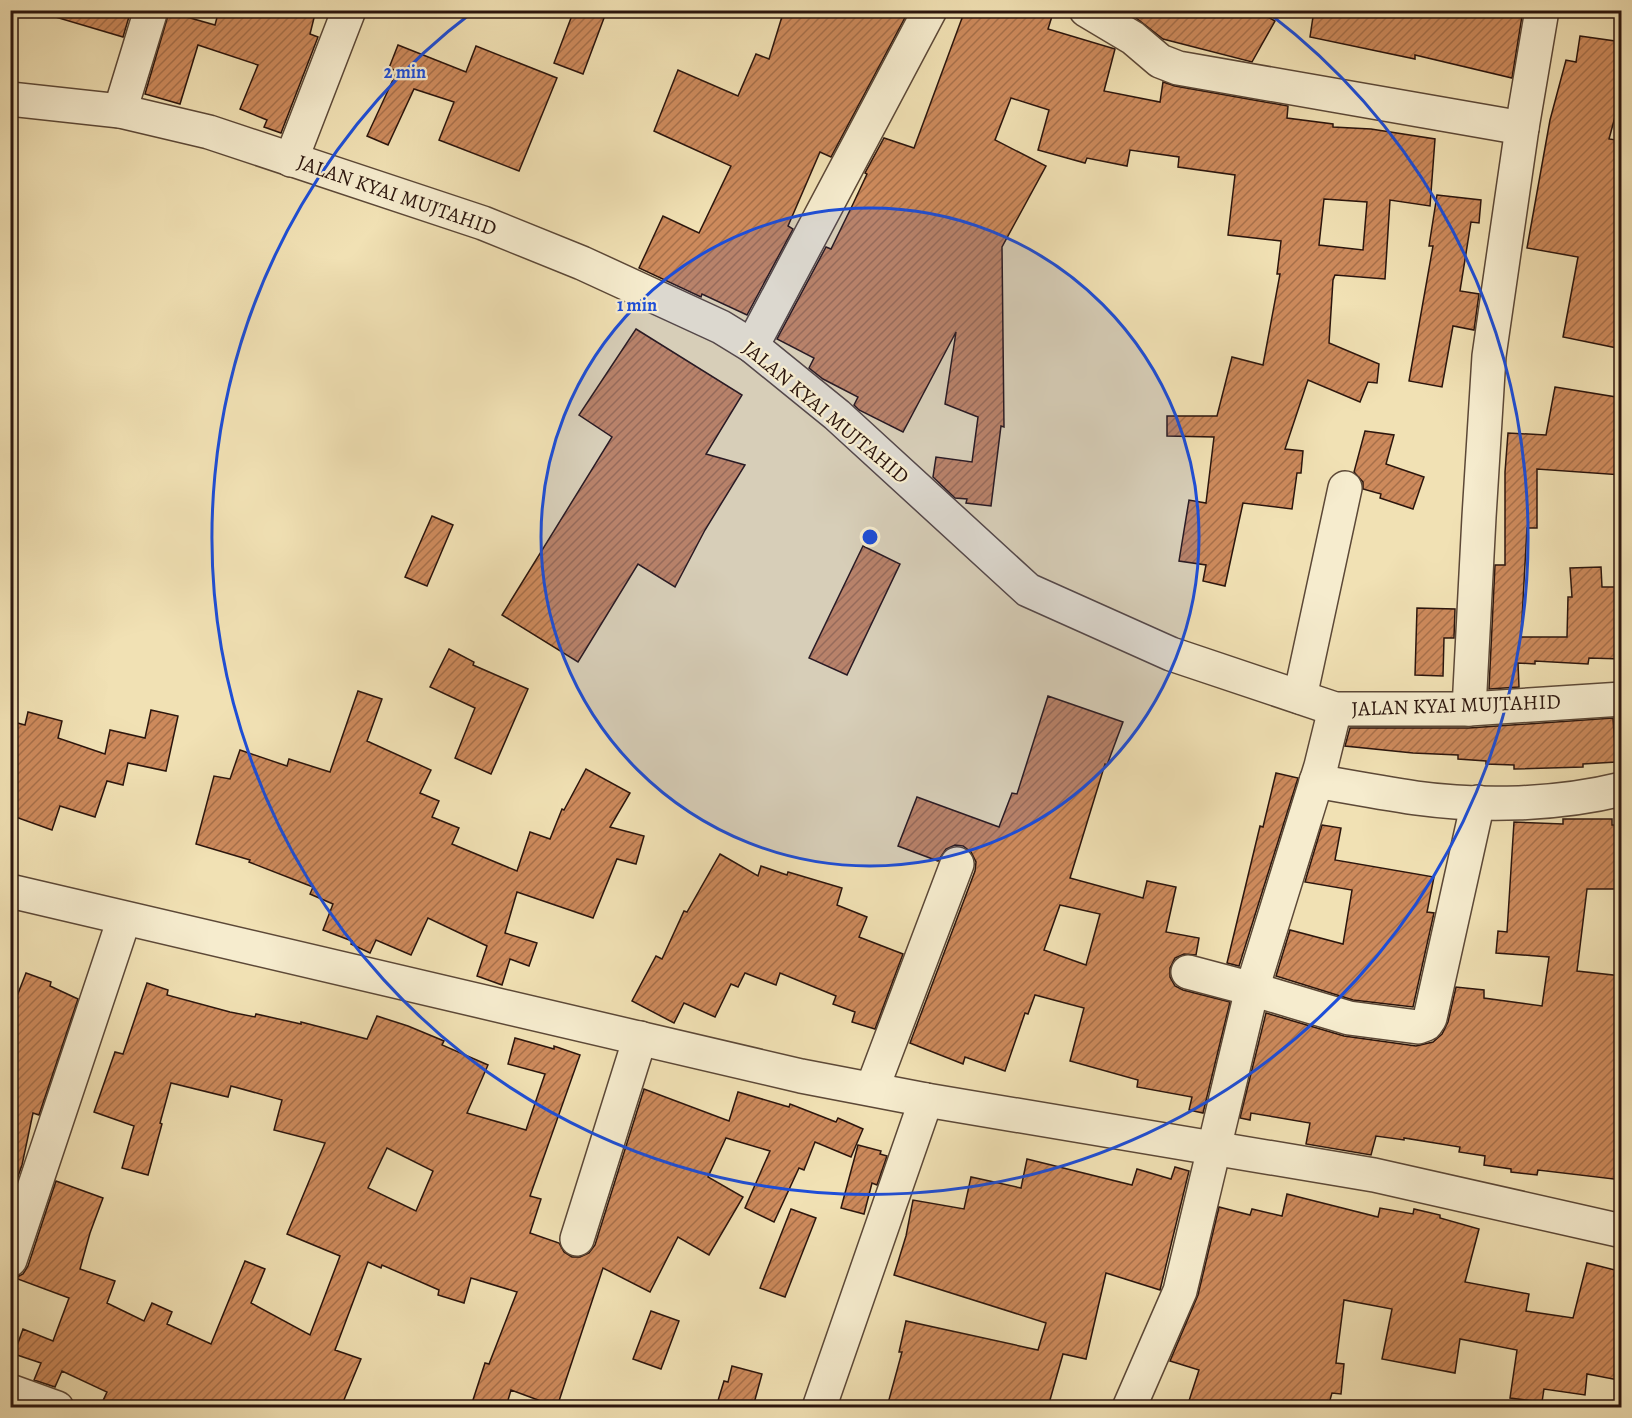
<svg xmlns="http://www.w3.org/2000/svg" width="1632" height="1418" font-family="Alegreya,serif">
<defs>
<pattern id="building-hatch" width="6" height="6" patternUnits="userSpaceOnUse" patternTransform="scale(1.5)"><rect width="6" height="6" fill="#cd8a5c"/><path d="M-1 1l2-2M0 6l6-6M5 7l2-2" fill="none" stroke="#a7704a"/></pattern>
</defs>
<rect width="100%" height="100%" fill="#f1e1b4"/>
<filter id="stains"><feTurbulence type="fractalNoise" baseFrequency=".00333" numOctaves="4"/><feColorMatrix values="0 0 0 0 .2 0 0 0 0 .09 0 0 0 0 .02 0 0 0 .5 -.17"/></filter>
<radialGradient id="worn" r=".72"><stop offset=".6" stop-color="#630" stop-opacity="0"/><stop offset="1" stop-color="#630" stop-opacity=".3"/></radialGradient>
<g fill="url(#building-hatch)" stroke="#2b150d" stroke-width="1.5" fill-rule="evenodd">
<path d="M 53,10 L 131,10 L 123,37 L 52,16 Z"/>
<path d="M 219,10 L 316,10 L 310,34 L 318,37 L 281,133 L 264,127 L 267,120 L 240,109 L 258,65 L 198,45 L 180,104 L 145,94 L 169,12 L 215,25 Z"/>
<path d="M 574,10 L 607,10 L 583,74 L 554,63 Z"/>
<path d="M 784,10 L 909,10 L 831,157 L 820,152 L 788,226 L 793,229 L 747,315 L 702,294 L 701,297 L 639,268 L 663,216 L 699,233 L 731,166 L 654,131 L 678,70 L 738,96 L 756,54 L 769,59 Z"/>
<path d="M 965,10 L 1054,10 L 1048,29 L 1115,49 L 1104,91 L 1160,102 L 1163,82 L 1175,86 L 1288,106 L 1287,118 L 1333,124 L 1333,127 L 1371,129 L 1435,139 L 1430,206 L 1390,200 L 1385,279 L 1335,275 L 1333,280 L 1329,343 L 1379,364 L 1377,383 L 1368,382 L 1360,402 L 1308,380 L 1285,449 L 1303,451 L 1301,473 L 1297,473 L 1292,509 L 1243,503 L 1225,586 L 1203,581 L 1206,565 L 1179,561 L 1189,500 L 1206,503 L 1214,437 L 1167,436 L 1167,416 L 1217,416 L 1232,357 L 1263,365 L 1280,274 L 1277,274 L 1281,241 L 1228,235 L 1235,175 L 1178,167 L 1179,157 L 1130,150 L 1127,166 L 1087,158 L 1085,163 L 1038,150 L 1049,110 L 1011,98 L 995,140 L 1046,166 L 1002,247 L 1004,427 L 1001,426 L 991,506 L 966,503 L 967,499 L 955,498 L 933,477 L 936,457 L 972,462 L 978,417 L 945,404 L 956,332 L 903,432 L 859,410 L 854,405 L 858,397 L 823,379 L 809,368 L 814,358 L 777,339 L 826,247 L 831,249 L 853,204 L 867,174 L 865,173 L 884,138 L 914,148 ZM 1324,199 L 1367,202 L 1363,250 L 1319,245 Z"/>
<path d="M 1126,10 L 1256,10 L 1275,21 L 1252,62 L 1163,39 Z"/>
<path d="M 1314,10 L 1523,10 L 1512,78 L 1415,55 L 1415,59 L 1310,37 Z"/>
<path d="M 1580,36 L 1622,42 L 1622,91 L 1609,139 L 1622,141 L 1622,349 L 1563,337 L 1578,257 L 1527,248 L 1550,120 L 1566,60 L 1576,62 Z"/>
<path d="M 398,45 L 466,72 L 476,46 L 557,78 L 519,171 L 439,140 L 454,102 L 414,89 L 388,145 L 367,136 L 397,71 L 389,68 Z"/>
<path d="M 1437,195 L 1481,200 L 1479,223 L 1471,222 L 1460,291 L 1479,294 L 1474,330 L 1453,326 L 1442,387 L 1409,381 L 1433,246 L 1429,246 Z"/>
<path d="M 636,329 L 742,395 L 706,454 L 745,465 L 705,530 L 675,587 L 638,564 L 578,662 L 502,615 L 612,437 L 579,415 Z"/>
<path d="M 1555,387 L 1622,398 L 1622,475 L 1537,469 L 1537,528 L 1527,528 L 1521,637 L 1567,637 L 1568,597 L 1572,597 L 1570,568 L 1601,567 L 1602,587 L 1622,587 L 1622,659 L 1589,658 L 1588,664 L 1535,661 L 1535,664 L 1518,663 L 1519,687 L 1489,689 L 1495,565 L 1505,565 L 1505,472 L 1508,433 L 1546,435 Z"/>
<path d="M 1365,431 L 1394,435 L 1386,464 L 1424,477 L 1413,509 L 1380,498 L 1381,494 L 1363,489 L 1363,482 L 1354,472 Z"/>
<path d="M 432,516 L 453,525 L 427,586 L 405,577 Z"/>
<path d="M 863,546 L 900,564 L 847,675 L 809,658 Z"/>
<path d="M 1417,608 L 1455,609 L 1454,638 L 1444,638 L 1443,676 L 1415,675 Z"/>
<path d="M 449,649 L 474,662 L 473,665 L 528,689 L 491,774 L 455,758 L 475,708 L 430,687 Z"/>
<path d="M 358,691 L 382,699 L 367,741 L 431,770 L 420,793 L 439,801 L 432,817 L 459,828 L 452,844 L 517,871 L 530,832 L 550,839 L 562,809 L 564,810 L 586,769 L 630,793 L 610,827 L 644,836 L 636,864 L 617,859 L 593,918 L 517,892 L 505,933 L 537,943 L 529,966 L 510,959 L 502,985 L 477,976 L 487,946 L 428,918 L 411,955 L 376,940 L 370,953 L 351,944 L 352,941 L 323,930 L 333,904 L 310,894 L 313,887 L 249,862 L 250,860 L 196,844 L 214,776 L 230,779 L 240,750 L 287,766 L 289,759 L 330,772 Z"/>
<path d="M 1048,696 L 1123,722 L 1107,765 L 1105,764 L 1070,878 L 1143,898 L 1147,881 L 1176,887 L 1166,932 L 1199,938 L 1196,955 L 1184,954 L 1175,958 L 1170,968 L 1170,977 L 1175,986 L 1183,990 L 1230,1002 L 1203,1113 L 1189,1110 L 1192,1097 L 1137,1087 L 1138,1080 L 1070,1061 L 1084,1008 L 1035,995 L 1028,1014 L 1025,1013 L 1005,1071 L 965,1057 L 963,1064 L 910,1043 L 975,871 L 976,862 L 971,852 L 963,846 L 955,845 L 946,849 L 938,861 L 898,846 L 917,797 L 999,827 L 1012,793 L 1017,794 ZM 1060,905 L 1100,914 L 1086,965 L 1044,950 Z"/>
<path d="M 151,710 L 178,716 L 166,771 L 128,763 L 123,785 L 107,781 L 95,817 L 60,806 L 52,830 L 10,815 L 10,721 L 25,725 L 28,712 L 62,721 L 58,738 L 105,754 L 110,730 L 145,738 Z"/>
<path d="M 1613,718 L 1616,762 L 1583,764 L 1583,767 L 1514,769 L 1514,765 L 1486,764 L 1486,761 L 1458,759 L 1458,755 L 1413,753 L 1345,746 L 1350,728 L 1469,728 Z"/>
<path d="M 1276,773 L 1298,778 L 1239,966 L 1227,963 L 1260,826 L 1263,827 Z"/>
<path d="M 1563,819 L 1612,819 L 1612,825 L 1622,825 L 1622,889 L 1587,889 L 1577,971 L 1622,976 L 1622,1180 L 1538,1170 L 1537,1175 L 1511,1172 L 1511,1169 L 1484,1165 L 1485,1156 L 1459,1152 L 1460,1147 L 1404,1138 L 1404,1140 L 1376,1136 L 1371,1155 L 1306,1144 L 1310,1123 L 1251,1113 L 1250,1120 L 1240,1118 L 1266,1013 L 1344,1036 L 1416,1046 L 1433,1042 L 1442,1034 L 1448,1022 L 1456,987 L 1484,990 L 1484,998 L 1542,1006 L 1549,957 L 1496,953 L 1498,931 L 1507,932 L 1514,822 L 1563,824 Z"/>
<path d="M 1322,825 L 1341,828 L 1335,860 L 1434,877 L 1427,912 L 1434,913 L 1413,1007 L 1353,1000 L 1276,976 L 1290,930 L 1343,944 L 1352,890 L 1305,882 Z"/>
<path d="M 720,854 L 758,876 L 761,866 L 787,875 L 788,872 L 842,888 L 837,905 L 867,917 L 859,937 L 903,954 L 875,1029 L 852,1022 L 855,1012 L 833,1004 L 836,996 L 780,973 L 776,985 L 745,973 L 738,987 L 731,984 L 715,1017 L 684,1003 L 674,1023 L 632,1001 L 656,956 L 662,959 L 684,911 L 687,912 Z"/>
<path d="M 26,973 L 51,982 L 50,986 L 78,999 L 39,1115 L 33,1113 L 22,1165 L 10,1199 L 10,1014 Z"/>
<path d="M 147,983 L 168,990 L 167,995 L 230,1012 L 255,1017 L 256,1014 L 301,1024 L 301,1022 L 367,1039 L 377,1016 L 408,1026 L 444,1041 L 442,1045 L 488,1065 L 467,1113 L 526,1130 L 545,1074 L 508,1064 L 515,1038 L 554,1049 L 554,1046 L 580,1055 L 530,1196 L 541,1199 L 530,1233 L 559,1243 L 564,1252 L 572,1257 L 580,1257 L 589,1253 L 595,1245 L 644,1089 L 729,1121 L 738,1092 L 789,1107 L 790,1104 L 836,1122 L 838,1118 L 863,1129 L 851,1157 L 815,1142 L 804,1170 L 799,1168 L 774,1222 L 745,1208 L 770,1151 L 726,1138 L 708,1177 L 743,1197 L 709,1255 L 678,1237 L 650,1292 L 603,1268 L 557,1407 L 511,1390 L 506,1407 L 488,1407 L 472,1403 L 485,1363 L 489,1364 L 517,1292 L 471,1278 L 464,1303 L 438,1295 L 439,1290 L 382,1265 L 381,1268 L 368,1262 L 335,1350 L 361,1359 L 341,1407 L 100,1407 L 107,1392 L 62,1371 L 55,1387 L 34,1380 L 41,1363 L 14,1354 L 23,1329 L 53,1341 L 69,1298 L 15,1278 L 23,1274 L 28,1266 L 56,1181 L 103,1198 L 90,1233 L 80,1269 L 115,1281 L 107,1303 L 144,1321 L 152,1303 L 172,1312 L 167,1324 L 211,1344 L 245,1261 L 265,1269 L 251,1303 L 310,1335 L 340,1256 L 287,1234 L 325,1143 L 274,1130 L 282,1100 L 231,1086 L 228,1097 L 171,1083 L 160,1123 L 162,1124 L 148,1175 L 122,1168 L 134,1126 L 94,1112 L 115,1052 L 123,1054 ZM 387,1148 L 433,1171 L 416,1211 L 368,1188 Z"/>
<path d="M 858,1145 L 881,1151 L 880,1154 L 887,1156 L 877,1185 L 872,1183 L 864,1214 L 841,1208 Z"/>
<path d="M 1027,1159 L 1132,1185 L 1137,1169 L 1171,1179 L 1175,1167 L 1189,1171 L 1160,1290 L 1106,1273 L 1086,1359 L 1063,1354 L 1048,1407 L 887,1407 L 902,1352 L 899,1352 L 906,1321 L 1038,1350 L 1046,1323 L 894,1275 L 906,1236 L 913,1200 L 964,1209 L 971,1177 L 1021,1188 Z"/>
<path d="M 1287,1194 L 1378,1217 L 1380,1208 L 1413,1214 L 1414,1209 L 1440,1215 L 1440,1218 L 1479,1229 L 1465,1282 L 1529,1294 L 1526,1311 L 1573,1318 L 1587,1263 L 1615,1270 L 1614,1276 L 1622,1278 L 1622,1364 L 1618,1380 L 1587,1374 L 1585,1395 L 1544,1389 L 1542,1402 L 1510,1398 L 1517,1350 L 1460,1339 L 1455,1373 L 1382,1359 L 1392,1309 L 1344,1300 L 1336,1363 L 1344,1364 L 1341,1394 L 1332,1393 L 1328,1407 L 1187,1407 L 1199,1370 L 1170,1361 L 1198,1295 L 1219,1207 L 1250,1215 L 1252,1209 L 1282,1216 Z"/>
<path d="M 791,1209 L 816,1218 L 785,1297 L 760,1288 Z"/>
<path d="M 651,1311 L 679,1321 L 661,1369 L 633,1359 Z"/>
<path d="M 732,1366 L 762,1374 L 753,1407 L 730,1407 L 717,1404 L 724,1381 L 728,1382 Z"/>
</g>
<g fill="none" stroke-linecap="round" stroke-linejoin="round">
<g stroke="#5c4837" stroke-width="36">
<g id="minor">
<path d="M 1086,10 L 1133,38 L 1160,61 L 1178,68 L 1522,128"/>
<path d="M 10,99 L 120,111 L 209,132 L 483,223 L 582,263 L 721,327 L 752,346 L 837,415 L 1028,590 L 1171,654 L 1335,709 L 1469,709 L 1622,699"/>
<path d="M 120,111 L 151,10"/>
<path d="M 291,160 L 349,10"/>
<path d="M 752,346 L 930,10"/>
<path d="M 1300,697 L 1345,488"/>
<path d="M 1469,709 L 1479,517 L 1489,356 L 1522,128 L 1542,10"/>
<path d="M 1316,781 C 1350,787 1383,793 1416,798 C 1482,807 1557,805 1622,789"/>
<path d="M 10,891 L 801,1076 L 926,1100 L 1374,1175 L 1622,1231"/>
<path d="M 1188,972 L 1252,989 L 1349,1018 L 1418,1027 L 1426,1024 L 1430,1018 L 1478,802"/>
<path d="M 872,1089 L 957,864"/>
<path d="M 577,1239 L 640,1038"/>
<path d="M 10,1260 L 124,919"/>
<path d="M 10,1391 L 57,1408"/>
<path d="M 819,1408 L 926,1100"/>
<path d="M 1129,1408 L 1180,1291 L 1252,989 L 1321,766 L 1335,709"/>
</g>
</g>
<use href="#minor" stroke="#f6ecce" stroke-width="33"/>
</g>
<circle cx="870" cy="537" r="329" fill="#1d4ed8" fill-opacity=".12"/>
<g fill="none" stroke="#1d4ed8" stroke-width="3">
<circle cx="870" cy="537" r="329"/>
<path d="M1266 11A658 658 0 1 1 474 11"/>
</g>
<g text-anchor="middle" stroke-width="4.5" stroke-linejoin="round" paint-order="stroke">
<g font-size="21" fill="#2b150d" stroke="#f6ecce">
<text transform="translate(397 195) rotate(19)" y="7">JALAN KYAI MUJTAHID</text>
<text transform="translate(826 412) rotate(40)" y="7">JALAN KYAI MUJTAHID</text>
<text transform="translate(1456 705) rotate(-2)" y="7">JALAN KYAI MUJTAHID</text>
</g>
</g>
<circle cx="870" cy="537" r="9" fill="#1d4ed8" stroke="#f6ecce" stroke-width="3"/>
<g font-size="18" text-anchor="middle" font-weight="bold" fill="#1d4ed8" stroke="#f6ecce" stroke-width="4.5" stroke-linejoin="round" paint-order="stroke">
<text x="405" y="78">2 min</text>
<text x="637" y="311">1 min</text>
</g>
<rect width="1632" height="1418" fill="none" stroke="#f1e1b4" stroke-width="36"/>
<rect x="12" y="12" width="1608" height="1394" fill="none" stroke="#2b150d" stroke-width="3"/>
<rect x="18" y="18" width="1596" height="1382" fill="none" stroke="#2b150d" stroke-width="1.5"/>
<rect width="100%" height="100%" filter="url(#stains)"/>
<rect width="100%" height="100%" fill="url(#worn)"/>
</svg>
